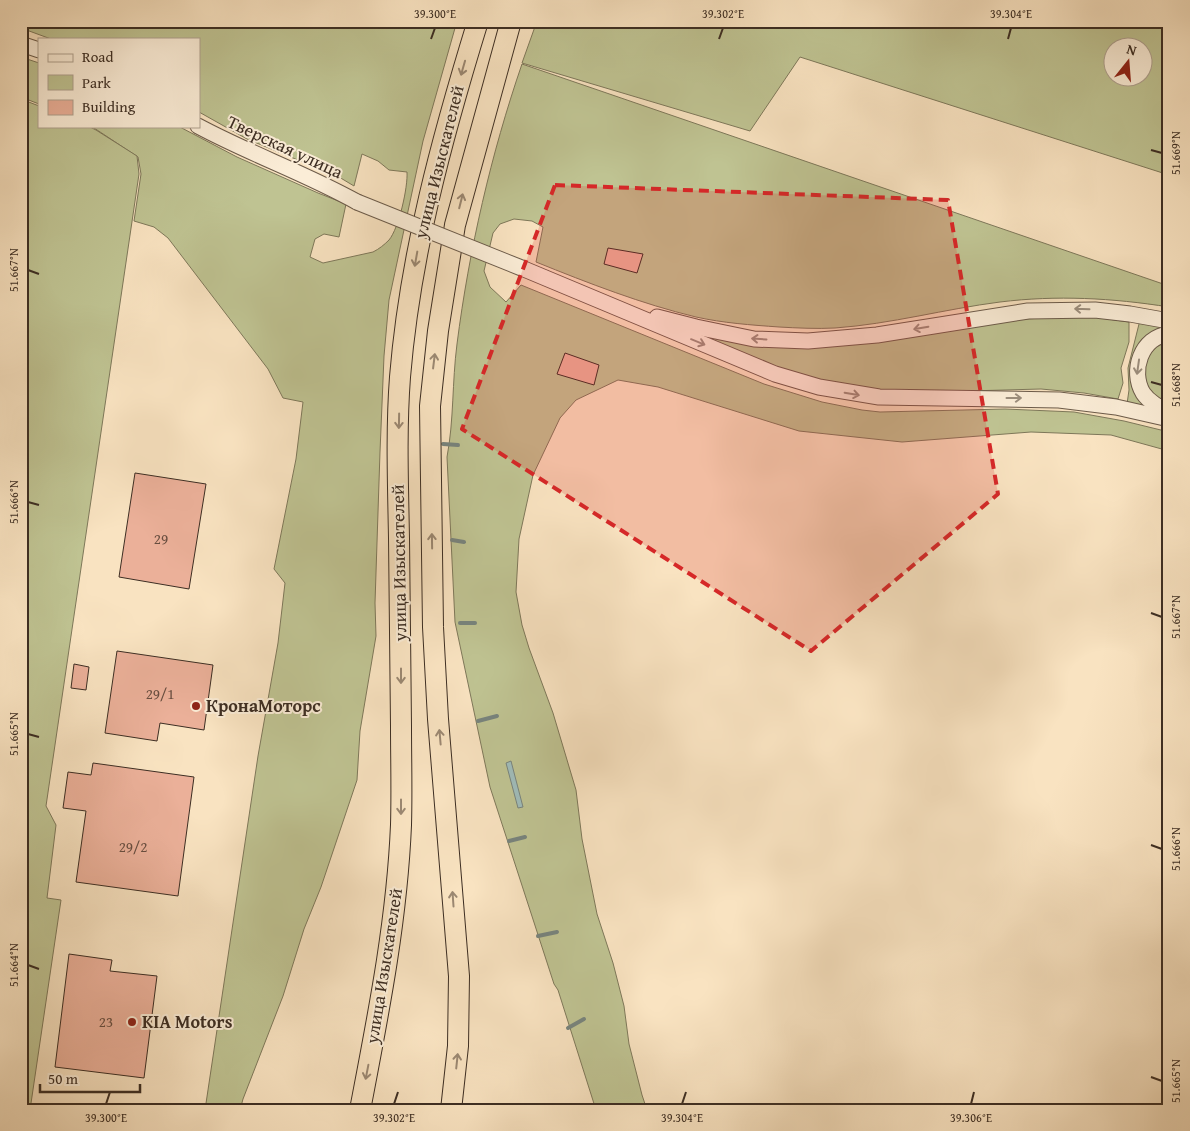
<svg xmlns="http://www.w3.org/2000/svg" width="1190" height="1131" font-family="'Gentium Book Plus',serif">
<rect width="100%" height="100%" fill="#f9e3c1"/>
<filter id="stains"><feTurbulence type="fractalNoise" baseFrequency=".004" numOctaves="4"/><feColorMatrix values="0 0 0 0 .2 0 0 0 0 .09 0 0 0 0 .02 0 0 0 .5 -.17"/></filter>
<radialGradient id="worn" r=".72"><stop offset=".6" stop-color="#630" stop-opacity="0"/><stop offset="1" stop-color="#630" stop-opacity=".3"/></radialGradient>
<g fill="#bfc392" stroke="#7e785a" fill-rule="evenodd">
<path d="M 21,21 L 457,21 L 423,141 L 389,300 L 384,356 L 380,452 L 375,603 L 376,636 L 360,731 L 357,780 L 321,887 L 304,929 L 283,996 L 243,1099 L 240,1110 L 205,1110 L 258,756 L 278,643 L 285,583 L 274,569 L 296,459 L 303,402 L 283,398 L 268,369 L 168,238 L 154,227 L 134,221 L 141,174 L 138,157 L 91,126 L 178,126 L 237,157 L 318,193 L 346,204 L 339,237 L 324,234 L 315,239 L 310,257 L 323,263 L 373,252 C 379,249 384,245 389,240 C 399,228 408,187 407,172 L 389,170 L 378,161 L 362,154 L 354,186 L 339,177 L 247,139 L 199,112 L 199,39 L 51,39 L 21,28 Z"/>
<path d="M 537,21 L 1169,21 L 1169,175 L 800,57 L 750,131 L 522,63 ZM 1112,48 L 1142,48 L 1142,78 L 1112,78 Z"/>
<path d="M 21,57 L 39,63 L 39,104 L 21,97 Z"/>
<path d="M 522,64 L 1169,286 L 1169,307 C 1112,298 1057,295 1000,302 C 945,309 891,324 835,328 C 817,329 797,328 779,327 C 751,325 723,323 696,317 C 642,304 588,283 536,262 L 543,227 L 532,221 L 514,219 L 500,224 L 493,233 L 484,271 L 490,287 L 506,302 L 521,285 L 764,384 L 822,402 L 862,410 L 880,412 L 1005,409 L 1074,412 L 1124,421 L 1169,432 L 1169,451 L 1111,435 L 1031,432 L 902,442 L 799,431 L 658,387 L 618,380 L 576,400 L 560,418 L 533,475 L 519,539 L 516,592 L 522,625 L 529,648 L 553,713 L 576,790 L 582,839 L 597,914 L 613,963 L 624,1006 L 629,1044 L 642,1095 L 647,1110 L 596,1110 L 558,990 L 554,984 L 490,787 L 455,622 L 447,457 C 454,420 452,382 457,344 C 469,250 491,154 522,64 Z"/>
<path d="M 21,99 L 39,106 L 39,126 L 88,126 L 96,130 L 137,156 L 139,174 L 46,806 L 56,825 L 47,898 L 61,900 L 30,1110 L 21,1110 Z"/>
<path d="M 1087,316 L 1129,322 L 1129,342 L 1121,368 L 1123,383 L 1118,399 L 1084,393 L 1041,389 L 968,391 L 863,391 L 783,372 L 696,335 L 731,340 L 1003,320 Z"/>
<path d="M 1140,320 L 1169,325 L 1138,348 L 1151,409 L 1127,404 L 1129,390 L 1128,368 Z"/>
<path d="M 1169,339 L 1169,406 L 1150,393 L 1141,369 L 1147,352 Z"/>
</g>
<path fill="#a0bdbb" stroke="#78847e" d="M 511,761 L 523,807 L 518,808 L 506,763 Z"/>
<g fill="none" stroke-linecap="round" stroke-linejoin="round">
<g stroke="#78847e" stroke-width="4">
<path d="M 443,444 L 458,445"/>
<path d="M 452,540 L 464,542"/>
<path d="M 460,623 L 475,623"/>
<path d="M 478,721 L 497,716"/>
<path d="M 509,841 L 525,837"/>
<path d="M 538,936 L 557,932"/>
<path d="M 568,1028 L 584,1019"/>
<path d="M 609,1110 L 615,1107"/>
</g>
</g>
<g fill="#ebb099" stroke="#3d2e23">
<path d="M 608,248 L 643,254 L 637,273 L 604,264 Z"/>
<path d="M 565,353 L 599,365 L 594,385 L 557,374 Z"/>
<path d="M 135,473 L 206,484 L 189,589 L 119,577 Z"/>
<path d="M 117,651 L 213,665 L 204,730 L 160,723 L 157,741 L 105,733 Z"/>
<path d="M 74,664 L 89,667 L 86,690 L 71,688 Z"/>
<path d="M 93,763 L 194,777 L 178,896 L 76,882 L 86,811 L 63,808 L 68,772 L 91,775 Z"/>
<path d="M 69,954 L 112,960 L 110,971 L 157,976 L 144,1078 L 55,1067 Z"/>
</g>
<g fill="none" stroke-linecap="round" stroke-linejoin="round">
<g stroke="#6c5b4a" stroke-width="17">
<g id="tertiary">
<path d="M 21,44 L 39,50"/>
<path d="M 198,126 C 250,154 305,173 357,202"/>
<path d="M 524,269 L 775,374 L 819,387 L 879,397 L 1059,400 L 1116,407 L 1169,419"/>
<path d="M 657,317 L 696,327 L 754,339 L 808,341 L 877,335 L 1028,311 L 1095,310 L 1130,314 L 1169,321"/>
<path d="M 1169,334 C 1141,337 1130,371 1143,393 C 1149,402 1159,407 1169,412"/>
</g>
</g>
<g stroke="#3d2e23" stroke-width="22">
<g id="trunk">
<path d="M 360,1110 C 378,1016 397,921 401,825 C 402,792 401,759 401,726 C 400,663 400,600 399,538 C 398,484 396,430 400,377 C 410,255 442,138 478,21"/>
<path d="M 451,1110 L 458,1046 L 459,976 L 438,719 L 433,627 L 430,406 L 438,331 L 455,225 L 511,21"/>
</g>
</g>
<use href="#tertiary" stroke="#fbedd7" stroke-width="15"/>
<use href="#trunk" stroke="#f9e3c1" stroke-width="20"/>
<g stroke="#6c5b4a" stroke-width="17" stroke-linecap="butt">
<path id="tertiary-bridge" d="M 357,202 L 524,269"/>
</g>
<use href="#tertiary-bridge" stroke="#fbedd7" stroke-width="15"/>
</g>
<defs><path id="oneway-shaft" d="M-6 0H5M1.5-3L5.5 0L1.5 3" fill="none" stroke-width="1.6" stroke-linecap="round" stroke-linejoin="round" transform="scale(1.25)"/></defs>
<g stroke="#9b8872">
<use href="#oneway-shaft" transform="translate(463 68) rotate(106)"/>
<use href="#oneway-shaft" transform="translate(461 201) rotate(-76)"/>
<use href="#oneway-shaft" transform="translate(416 259) rotate(100)"/>
<use href="#oneway-shaft" transform="translate(434 361) rotate(-83)"/>
<use href="#oneway-shaft" transform="translate(399 421) rotate(91)"/>
<use href="#oneway-shaft" transform="translate(432 541) rotate(-91)"/>
<use href="#oneway-shaft" transform="translate(401 676) rotate(90)"/>
<use href="#oneway-shaft" transform="translate(440 737) rotate(-95)"/>
<use href="#oneway-shaft" transform="translate(401 807) rotate(90)"/>
<use href="#oneway-shaft" transform="translate(453 899) rotate(-94)"/>
<use href="#oneway-shaft" transform="translate(457 1061) rotate(-84)"/>
<use href="#oneway-shaft" transform="translate(367 1072) rotate(101)"/>
</g>
<g stroke="#9c8e7d">
<use href="#oneway-shaft" transform="translate(1082 309) rotate(-178)"/>
<use href="#oneway-shaft" transform="translate(921 328) rotate(170)"/>
<use href="#oneway-shaft" transform="translate(759 339) rotate(-176)"/>
<use href="#oneway-shaft" transform="translate(698 342) rotate(22)"/>
<use href="#oneway-shaft" transform="translate(1138 367) rotate(98)"/>
<use href="#oneway-shaft" transform="translate(852 394) rotate(10)"/>
<use href="#oneway-shaft" transform="translate(1014 398)"/>
</g>
<path fill="#d62828" fill-opacity="0.2" stroke="#d62828" stroke-width="4" stroke-dasharray="10 6" stroke-linejoin="round" d="M 555,185 L 948,200 L 998,494 L 811,651 L 462,429 Z"/>
<path fill="none" stroke="#3d2e23" stroke-width="2" d="M 431,39 L 435,28M 719,39 L 723,28M 1008,39 L 1011,28M 1151,150 L 1162,153M 28,270 L 39,274M 1151,382 L 1162,385M 28,502 L 39,505M 1151,613 L 1162,617M 28,734 L 39,737M 1151,845 L 1162,849M 28,965 L 39,969M 1151,1077 L 1162,1081M 106,1104 L 110,1092M 394,1104 L 398,1092M 682,1104 L 686,1092M 971,1104 L 974,1092"/>
<g fill="#8f2418" stroke="#fbedd7" stroke-width="2">
<circle cx="196" cy="706" r="5"/>
<circle cx="132" cy="1022" r="5"/>
</g>
<g text-anchor="middle" stroke-width="4" stroke-linejoin="round" paint-order="stroke">
<g font-size="15" fill="#684e40">
<text x="161" y="544">29</text>
<text x="160" y="699">29/1</text>
<text x="133" y="852">29/2</text>
<text x="106" y="1027">23</text>
</g>
<g font-size="18" fill="#3d2e23" stroke="#fbedd7">
<text transform="translate(285 147) rotate(25)" y="6">Тверская улица</text>
<text transform="translate(439 162) rotate(-76)" y="6">улица Изыскателей</text>
<text transform="translate(399 563) rotate(-91)" y="6">улица Изыскателей</text>
<text transform="translate(384 966) rotate(-81)" y="6">улица Изыскателей</text>
</g>
<g font-size="18" font-weight="bold" fill="#3d2e23" stroke="#fbedd7" text-anchor="start">
<text x="206" y="712">КронаМоторс</text>
<text x="142" y="1028">KIA Motors</text>
</g>
</g>
<rect width="1190" height="1131" fill="none" stroke="#f9e3c1" stroke-width="55"/>
<rect x="38" y="38" width="162" height="90" fill="#fbedd7" stroke="#afa18f"/>
<rect x="48" y="54" width="25" height="8" fill="#fbedd7" stroke="#afa18f"/>
<text x="82" y="62" font-size="15" fill="#3d2e23">Road</text>
<rect x="48" y="75" width="25" height="15" fill="#bfc392" stroke="#afa18f"/>
<text x="82" y="88" font-size="15" fill="#3d2e23">Park</text>
<rect x="48" y="100" width="25" height="15" fill="#ebb099" stroke="#afa18f"/>
<text x="82" y="112" font-size="15" fill="#3d2e23">Building</text>
<g transform="translate(1128 62) rotate(17)"><circle r="24" fill="#fbedd7" stroke="#afa18f"/>
<path d="M0-4L9 19L0 12L-9 19Z" fill="#8f2418"/>
<text y="-8" font-size="14" font-weight="bold" text-anchor="middle" fill="#3d2e23">N</text>
</g>
<path d="M40 1084v8h100v-8" fill="none" stroke="#3d2e23" stroke-width="2.5"/>
<text x="48" y="1084" font-size="15" fill="#3d2e23" stroke="#fbedd7" stroke-width="4" paint-order="stroke">50 m</text>
<rect x="28" y="28" width="1134" height="1076" fill="none" stroke="#3d2e23" stroke-width="2"/>
<g font-size="12" text-anchor="middle" fill="#3d2e23">
<text x="435" y="18">39.300°E</text>
<text x="723" y="18">39.302°E</text>
<text x="1011" y="18">39.304°E</text>
<text transform="translate(1176 153) rotate(-90)" y="4">51.669°N</text>
<text transform="translate(14 270) rotate(-90)" y="4">51.667°N</text>
<text transform="translate(1176 385) rotate(-90)" y="4">51.668°N</text>
<text transform="translate(14 502) rotate(-90)" y="4">51.666°N</text>
<text transform="translate(1176 617) rotate(-90)" y="4">51.667°N</text>
<text transform="translate(14 734) rotate(-90)" y="4">51.665°N</text>
<text transform="translate(1176 849) rotate(-90)" y="4">51.666°N</text>
<text transform="translate(14 965) rotate(-90)" y="4">51.664°N</text>
<text transform="translate(1176 1081) rotate(-90)" y="4">51.665°N</text>
<text x="106" y="1122">39.300°E</text>
<text x="394" y="1122">39.302°E</text>
<text x="682" y="1122">39.304°E</text>
<text x="971" y="1122">39.306°E</text>
</g>
<rect width="100%" height="100%" filter="url(#stains)"/>
<rect width="100%" height="100%" fill="url(#worn)"/>
</svg>
